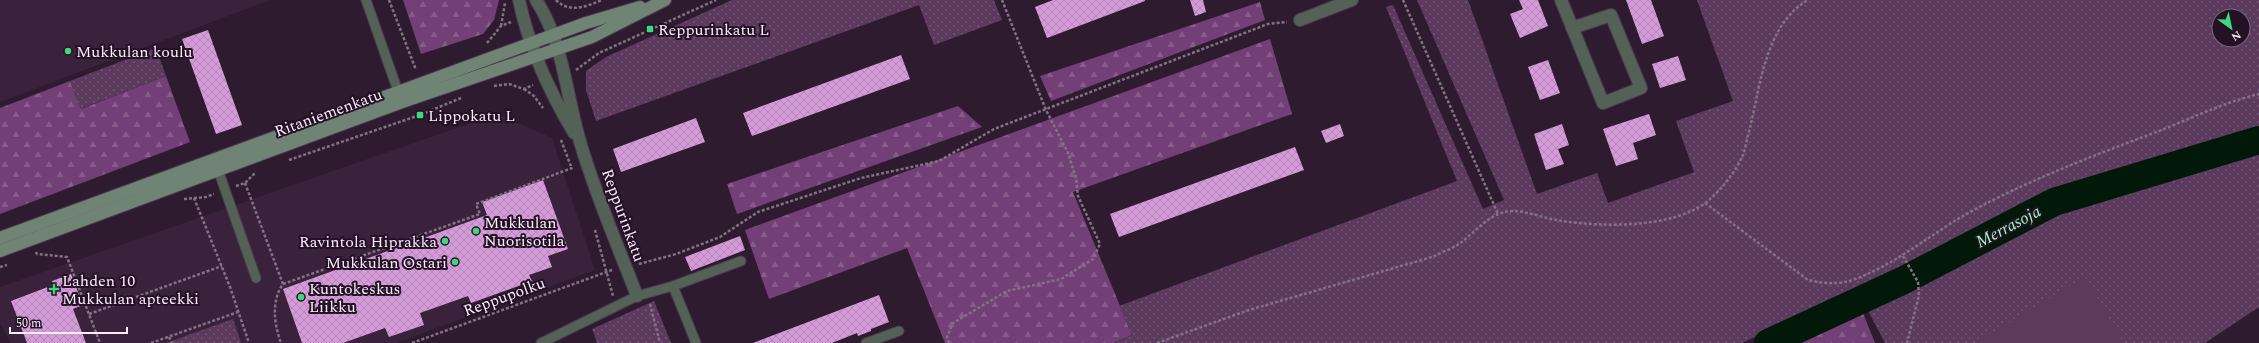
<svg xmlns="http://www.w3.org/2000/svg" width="2259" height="343" font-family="Spectral,serif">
<defs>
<pattern id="forest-firs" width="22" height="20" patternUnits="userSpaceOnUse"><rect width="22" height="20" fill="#723f76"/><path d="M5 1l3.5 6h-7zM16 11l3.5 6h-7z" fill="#875b8a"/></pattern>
<pattern id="park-dots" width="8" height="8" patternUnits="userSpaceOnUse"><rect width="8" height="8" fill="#5b3a5e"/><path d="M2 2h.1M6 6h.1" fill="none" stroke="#735776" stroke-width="1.8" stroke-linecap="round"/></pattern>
<pattern id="building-cross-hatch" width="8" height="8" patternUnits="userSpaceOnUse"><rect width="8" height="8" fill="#d49bd8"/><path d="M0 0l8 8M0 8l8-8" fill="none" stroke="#b286b5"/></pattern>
</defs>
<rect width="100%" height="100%" fill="#2e1b30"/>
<g fill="#3a223c">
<path d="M 0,0 L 270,0 L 0,102 Z"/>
<path d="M 497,114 L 552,138 L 595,270 L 396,343 L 11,343 L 0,324 L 0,287 Z"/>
</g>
<g fill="url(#forest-firs)">
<path d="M 403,0 L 499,0 L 494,20 L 483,34 L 421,54 Z"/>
<path d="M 1260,2 L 1265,20 L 1051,101 L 1040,76 Z"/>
<path d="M 1270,39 L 1292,114 L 1073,192 L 1132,335 L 1114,343 L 945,343 L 907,248 L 769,299 L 745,230 Z"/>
<path d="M 166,76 L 190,142 L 0,214 L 0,108 L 70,81 L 81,109 Z"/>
<path d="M 958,106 L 982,127 L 737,214 L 727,184 Z"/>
<path d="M 1862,311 L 1875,343 L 1791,343 Z"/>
</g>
<g fill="url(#park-dots)" fill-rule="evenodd">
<path d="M 732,0 L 994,0 L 1002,20 L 934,45 L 919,5 L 596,121 L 586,90 L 586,71 L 606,57 Z"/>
<path d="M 1417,0 L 1468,0 L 1537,194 L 1597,173 L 1608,203 L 1694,172 L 1676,121 L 1733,101 L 1697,0 L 2259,0 L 2259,307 L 2205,343 L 1885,343 L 1857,290 L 1742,343 L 1115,343 L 1132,335 L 1119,306 L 1457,181 L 1386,7 L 1393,5 L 1483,209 L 1504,200 ZM 2219,16 L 2243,16 L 2243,40 L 2219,40 Z"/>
<path d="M 156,48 L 166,76 L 80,109 L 70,81 Z"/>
<path d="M 654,301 L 671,343 L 597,343 L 592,329 Z"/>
<path d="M 233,319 L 241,343 L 166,343 Z"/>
</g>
<path fill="#5b3a5e" d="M 2085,277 L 2124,343 L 1975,343 Z"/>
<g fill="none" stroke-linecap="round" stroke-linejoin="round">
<path stroke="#021809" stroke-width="28" d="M 1768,343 L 1904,280 L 2054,202 L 2259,140"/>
</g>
<g fill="url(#building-cross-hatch)">
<path d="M 1053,0 L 1145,0 L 1145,1 L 1047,38 L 1035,7 Z"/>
<path d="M 1190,0 L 1203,0 L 1206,12 L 1195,16 Z"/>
<path d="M 1519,0 L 1538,0 L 1548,26 L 1520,38 L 1510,14 L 1523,9 Z"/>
<path d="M 1626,0 L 1651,0 L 1664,36 L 1642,44 Z"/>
<path d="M 208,30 L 242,125 L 216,134 L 182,39 Z"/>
<path d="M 901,55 L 910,79 L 752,136 L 743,113 Z"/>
<path d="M 1678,56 L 1686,80 L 1660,88 L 1652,64 Z"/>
<path d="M 1548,60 L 1560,93 L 1540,100 L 1528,67 Z"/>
<path d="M 1649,114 L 1656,135 L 1633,143 L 1638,159 L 1616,166 L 1603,129 Z"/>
<path d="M 696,118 L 705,142 L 621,172 L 613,149 Z"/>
<path d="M 1340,124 L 1344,136 L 1326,143 L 1321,131 Z"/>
<path d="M 1562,124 L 1569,145 L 1558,149 L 1564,164 L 1546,170 L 1534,134 Z"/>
<path d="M 1295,147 L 1304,170 L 1119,237 L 1110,214 Z"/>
<path d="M 543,180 L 568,249 L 548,256 L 552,267 L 529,275 L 532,281 L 471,303 L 468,296 L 420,313 L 424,325 L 389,337 L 385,328 L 343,343 L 302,343 L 283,289 L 487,215 L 482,202 Z"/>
<path d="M 740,236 L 745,250 L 691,271 L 685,257 Z"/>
<path d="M 71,274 L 83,305 L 73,309 L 86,343 L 27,343 L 11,301 L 53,285 L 52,281 Z"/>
<path d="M 879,295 L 889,322 L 871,329 L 871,331 L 858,336 L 857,333 L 832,343 L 753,343 Z"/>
</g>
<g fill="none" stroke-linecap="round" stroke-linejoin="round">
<g stroke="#4b394d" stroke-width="11">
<g id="lane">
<path d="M 366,0 L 400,97"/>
<path d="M 216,164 L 256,278"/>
<path d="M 673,286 L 696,343"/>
<path d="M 541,343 L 637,296 L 673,286 L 741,261"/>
<path d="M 866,343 L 899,331"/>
</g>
</g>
<g stroke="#4b394d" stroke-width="14">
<g id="street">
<path d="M 519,0 C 529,48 549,91 574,133"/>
<path d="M 536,0 C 564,43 566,96 581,145 C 596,196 618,246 637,296"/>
<path d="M 1561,0 L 1603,103 L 1641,88 L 1611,15 L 1572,28"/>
<path d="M 1300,20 L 1352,0"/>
</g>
</g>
<g stroke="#4b394d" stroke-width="14">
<g id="secondary">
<path d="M 0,238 L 586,23 L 640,7"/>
<path d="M 0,251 L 402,102 L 592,37 L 665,0"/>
</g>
</g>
<g stroke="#837284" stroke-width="2.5" stroke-dasharray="3 2" stroke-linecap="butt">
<path d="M 389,0 L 416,70"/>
<path d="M 556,0 C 570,14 587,6 602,0"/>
<path d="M 1403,0 L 1498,214"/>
<path d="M 501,26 L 505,3"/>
<path d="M 487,43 L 501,26 L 511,22"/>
<path d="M 576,70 L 599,53 L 716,0"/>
<path d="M 494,86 L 509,84 L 524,89 L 533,85"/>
<path d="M 524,89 L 534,96 L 543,108"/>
<path d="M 561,140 L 572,169"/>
<path d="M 289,160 L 420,115 L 461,98"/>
<path d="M 245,183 L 283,284 C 271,301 274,324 281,343"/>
<path d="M 236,186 L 245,183 L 256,172"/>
<path d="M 194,198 L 230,287 L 249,343"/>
<path d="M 184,199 L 206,197 L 214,194"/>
<path d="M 1705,203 L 1808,280 C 1825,284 1841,285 1858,278 C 1899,262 1932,233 1970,212 C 2031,179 2095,155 2159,131 C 2192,118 2225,102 2259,94"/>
<path d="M 595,230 L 613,296"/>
<path d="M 36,252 L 37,254 L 67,257 L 100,343"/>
<path d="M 1903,256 L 1918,282 L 1919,295 L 1907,343"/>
<path d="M 639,264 L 676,254 L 720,237 L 758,212 L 861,178 L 939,161 L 994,129 L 1268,24 L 1287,22"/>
<path d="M 0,267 L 7,265"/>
<path d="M 283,284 L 480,214 L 476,204 L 572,168"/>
<path d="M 650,304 L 660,343"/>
<path d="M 89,314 L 222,266"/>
<path d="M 169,337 L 172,343"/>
<path d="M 151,343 L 238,312"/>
<path d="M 412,343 L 612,270"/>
<path d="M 949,343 L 947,337 L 953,323 L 1007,291 L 1061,279 L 1093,259 L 1100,244 L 1078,196 L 1076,178 L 1068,153 L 1046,110 L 1002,0"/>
<path d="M 1157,343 L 1249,310 L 1432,257 C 1440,253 1451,249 1459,244 C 1476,232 1489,212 1512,211 C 1528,211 1546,219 1562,221 C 1604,227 1674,229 1709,200 C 1722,189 1736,171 1743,155 C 1746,147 1747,137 1750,128 C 1760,86 1766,24 1808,0"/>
</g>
<use href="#lane" stroke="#546157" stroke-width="9"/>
<use href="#street" stroke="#546157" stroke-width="12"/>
<use href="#secondary" stroke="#708475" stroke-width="12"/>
</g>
<g fill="#3ed77d" stroke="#241126" stroke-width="1.5">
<rect x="646" y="25" width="8" height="8" rx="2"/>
<circle cx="68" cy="51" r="4"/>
<rect x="416" y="111" width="8" height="8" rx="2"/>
<circle cx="476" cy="231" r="4"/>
<circle cx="445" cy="241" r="4"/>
<circle cx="455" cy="262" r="4"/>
<path d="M52 283h4v4h4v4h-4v4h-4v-4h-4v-4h4z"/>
<circle cx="301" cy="297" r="4"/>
</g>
<g text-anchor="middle" stroke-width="4" stroke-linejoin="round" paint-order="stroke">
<g font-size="16" fill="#fbeefc" stroke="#241126" text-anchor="start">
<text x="658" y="35">Reppurinkatu L</text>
<text x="76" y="57">Mukkulan koulu</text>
<text x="428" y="121">Lippokatu L</text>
<text x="484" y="228">Mukkulan<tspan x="484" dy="18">Nuorisotila</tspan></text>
<text x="437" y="247" text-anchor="end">Ravintola Hiprakka</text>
<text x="447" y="268" text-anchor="end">Mukkulan Ostari</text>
<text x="62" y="286">Lahden 10<tspan x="62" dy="18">Mukkulan apteekki</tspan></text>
<text x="309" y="294">Kuntokeskus<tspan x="309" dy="18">Liikku</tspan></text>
</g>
<g font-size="16" fill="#fbeefc" stroke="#241126">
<text transform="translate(328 112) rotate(-20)" y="6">Ritaniemenkatu</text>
<text transform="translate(624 215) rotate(70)" y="6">Reppurinkatu</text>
<text transform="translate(504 296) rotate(-20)" y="6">Reppupolku</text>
</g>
<g font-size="17" font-style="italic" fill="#99feb8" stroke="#241126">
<text transform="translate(2008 226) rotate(-28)" y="6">Merrasoja</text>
</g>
</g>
<g transform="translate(2231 28) rotate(147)"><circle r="19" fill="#241126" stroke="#7a697c"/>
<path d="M0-3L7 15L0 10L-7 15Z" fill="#3ed77d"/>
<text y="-6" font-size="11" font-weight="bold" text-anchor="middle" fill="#fbeefc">N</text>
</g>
<path d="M10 327v6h117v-6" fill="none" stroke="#fbeefc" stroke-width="2"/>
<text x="16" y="327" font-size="12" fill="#fbeefc" stroke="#241126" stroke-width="3" paint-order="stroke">50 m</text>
</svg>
